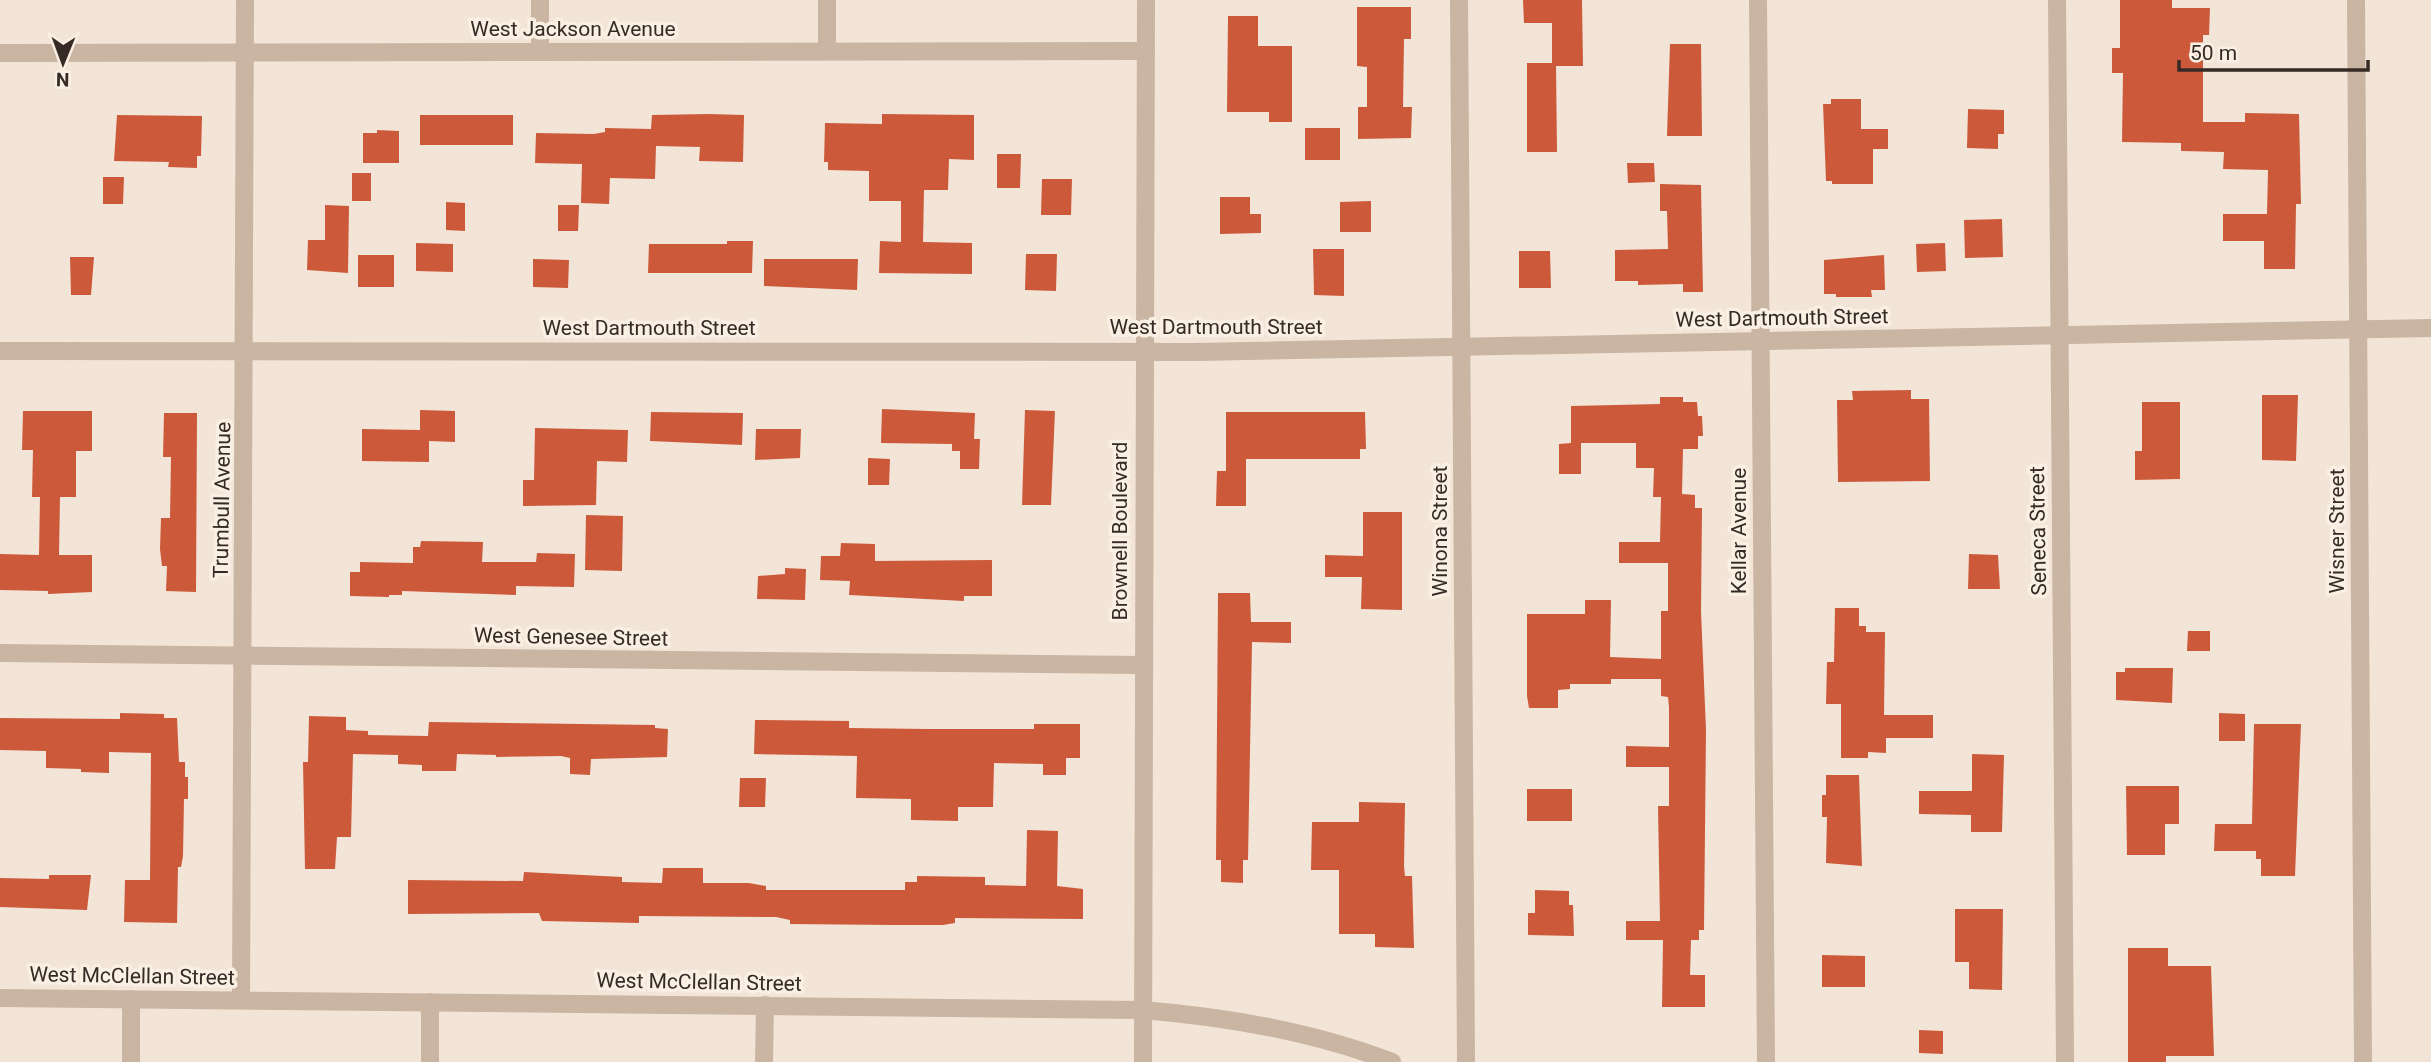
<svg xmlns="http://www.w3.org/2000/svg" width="2431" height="1062" font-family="Roboto,sans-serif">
<rect width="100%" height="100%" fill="#f2e4d7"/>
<g fill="#cc5a3a">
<path d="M 1523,0 L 1582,0 L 1583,66 L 1556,66 L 1557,152 L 1527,152 L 1527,63 L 1552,63 L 1552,23 L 1524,23 Z"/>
<path d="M 2120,0 L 2172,0 L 2172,8 L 2210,8 L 2209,35 L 2203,35 L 2203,122 L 2245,122 L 2245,113 L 2299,114 L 2301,204 L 2296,204 L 2295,269 L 2264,269 L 2264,241 L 2223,241 L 2223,214 L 2267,214 L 2268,170 L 2223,169 L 2224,152 L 2181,151 L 2181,143 L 2122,142 L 2123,73 L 2112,73 L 2112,48 L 2120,48 Z"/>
<path d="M 1357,7 L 1411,7 L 1411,39 L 1404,39 L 1403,107 L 1412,107 L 1411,138 L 1358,139 L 1358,107 L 1367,107 L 1367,67 L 1357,66 Z"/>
<path d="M 1228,16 L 1258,16 L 1258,46 L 1292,46 L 1292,122 L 1269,122 L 1269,112 L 1227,112 Z"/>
<path d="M 1670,44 L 1701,44 L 1702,136 L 1667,136 Z"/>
<path d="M 1831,99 L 1861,99 L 1861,129 L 1888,129 L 1888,149 L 1873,149 L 1873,184 L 1832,184 L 1832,181 L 1826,181 L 1823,104 L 1831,104 Z"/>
<path d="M 1968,109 L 2004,110 L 2004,134 L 1998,134 L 1998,149 L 1967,148 Z"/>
<path d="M 709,114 L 744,115 L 743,162 L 699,161 L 700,147 L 656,146 L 655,179 L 610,178 L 609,204 L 581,203 L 582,164 L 535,163 L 536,133 L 594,134 L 605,132 L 605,128 L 651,129 L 652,115 Z"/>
<path d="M 882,114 L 974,115 L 974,160 L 949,159 L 948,190 L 924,190 L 923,242 L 972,243 L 972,274 L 879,273 L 880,241 L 901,242 L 901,201 L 869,201 L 869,171 L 828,170 L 828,162 L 824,162 L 825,123 L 882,124 Z"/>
<path d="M 117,115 L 202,116 L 201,156 L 197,156 L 197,168 L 168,167 L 169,162 L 114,161 Z"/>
<rect x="420" y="115" width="93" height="30"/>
<rect x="1305" y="128" width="35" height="32"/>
<path d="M 377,130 L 399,131 L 399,163 L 363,163 L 363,133 L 377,133 Z"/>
<path d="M 997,154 L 1021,154 L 1020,188 L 997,188 Z"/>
<path d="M 1627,163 L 1654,163 L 1655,182 L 1628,183 Z"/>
<rect x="352" y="173" width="19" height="28"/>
<path d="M 103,177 L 124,177 L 123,204 L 103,204 Z"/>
<path d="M 1042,179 L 1072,179 L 1071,215 L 1041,215 Z"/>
<path d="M 1660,184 L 1701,185 L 1703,292 L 1683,292 L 1683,284 L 1638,285 L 1638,281 L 1615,281 L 1615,250 L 1668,249 L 1667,211 L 1660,211 Z"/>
<path d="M 1220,197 L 1250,197 L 1250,214 L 1261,214 L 1261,233 L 1220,234 Z"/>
<path d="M 1371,201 L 1371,232 L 1340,232 L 1340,202 Z"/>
<path d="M 446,202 L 465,203 L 465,231 L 446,230 Z"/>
<path d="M 325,205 L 349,206 L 348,273 L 307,270 L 308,240 L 325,240 Z"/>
<path d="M 558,205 L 579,205 L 578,231 L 558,231 Z"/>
<path d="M 2002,219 L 2003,257 L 1965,258 L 1964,220 Z"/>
<path d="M 727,241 L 753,241 L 752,273 L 648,273 L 649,244 L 727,244 Z"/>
<path d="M 416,243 L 453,244 L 453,272 L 416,271 Z"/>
<path d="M 1945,243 L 1946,271 L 1917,272 L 1916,244 Z"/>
<path d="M 1313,249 L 1344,249 L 1344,296 L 1314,295 Z"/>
<path d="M 1519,251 L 1550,251 L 1551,288 L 1519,288 Z"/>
<path d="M 1026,254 L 1057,254 L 1056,291 L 1025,290 Z"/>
<rect x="358" y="255" width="36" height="32"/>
<path d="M 1884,255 L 1885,290 L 1871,290 L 1872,297 L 1836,297 L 1836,294 L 1824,294 L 1824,260 Z"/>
<path d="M 70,257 L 94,257 L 91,295 L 71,295 Z"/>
<path d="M 533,259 L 569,260 L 568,288 L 533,287 Z"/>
<path d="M 764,259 L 858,259 L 857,290 L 764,286 Z"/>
<path d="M 1911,390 L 1911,399 L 1929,399 L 1930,481 L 1838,482 L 1837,400 L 1853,400 L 1852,391 Z"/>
<path d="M 2262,395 L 2298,395 L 2296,461 L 2262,460 Z"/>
<path d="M 1660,397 L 1683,397 L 1683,402 L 1697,402 L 1698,416 L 1702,416 L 1703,436 L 1698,436 L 1698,449 L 1683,449 L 1682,494 L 1695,495 L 1695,508 L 1702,508 L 1701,611 L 1706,730 L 1704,930 L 1699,930 L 1699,940 L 1691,940 L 1690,975 L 1705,975 L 1705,1007 L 1662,1007 L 1663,940 L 1626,940 L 1626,921 L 1660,921 L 1658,806 L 1669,806 L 1669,767 L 1626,767 L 1626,746 L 1669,747 L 1669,707 L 1668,697 L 1661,696 L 1661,679 L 1611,679 L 1611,684 L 1570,684 L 1570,689 L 1558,690 L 1558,708 L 1529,708 L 1527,696 L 1527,614 L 1585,614 L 1585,600 L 1611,600 L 1610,657 L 1661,659 L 1661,611 L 1668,611 L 1668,563 L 1619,563 L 1619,542 L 1660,542 L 1661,497 L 1653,497 L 1654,468 L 1636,468 L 1636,443 L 1581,443 L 1581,474 L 1559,474 L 1559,444 L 1571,443 L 1571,406 L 1660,404 Z"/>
<path d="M 2142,402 L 2180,402 L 2180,479 L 2135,480 L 2135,451 L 2142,451 Z"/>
<path d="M 882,409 L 975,413 L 974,439 L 980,439 L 979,469 L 960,469 L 960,451 L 952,451 L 952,444 L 881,443 Z"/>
<path d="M 420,410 L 455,411 L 455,442 L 429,441 L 429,462 L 362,461 L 362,429 L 420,430 Z"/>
<path d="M 1025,410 L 1055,411 L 1051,505 L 1022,505 Z"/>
<path d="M 23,411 L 92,411 L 92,451 L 76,451 L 76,497 L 60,497 L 59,555 L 92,555 L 92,592 L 48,594 L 48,591 L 0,590 L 0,554 L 39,555 L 40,497 L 32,497 L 33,450 L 22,450 Z"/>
<path d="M 651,412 L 743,413 L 742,445 L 650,441 Z"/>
<path d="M 1226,412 L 1365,412 L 1366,449 L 1360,449 L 1360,459 L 1246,459 L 1246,506 L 1216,506 L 1217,471 L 1226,471 Z"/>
<path d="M 164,413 L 197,413 L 196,592 L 166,591 L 167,566 L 162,566 L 160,549 L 161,518 L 170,518 L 171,457 L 163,457 Z"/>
<path d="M 535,428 L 628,430 L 627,462 L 597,461 L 596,505 L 523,506 L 523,480 L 534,480 Z"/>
<path d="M 756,429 L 801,429 L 800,458 L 755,460 Z"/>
<path d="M 868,458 L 890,459 L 889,485 L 868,485 Z"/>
<path d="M 1363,512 L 1402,512 L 1402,610 L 1361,609 L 1362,577 L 1325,577 L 1325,555 L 1363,556 Z"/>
<path d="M 586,515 L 623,516 L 622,571 L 585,570 Z"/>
<path d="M 421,541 L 483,542 L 482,562 L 536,562 L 537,553 L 575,554 L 574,587 L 516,586 L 516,595 L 402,591 L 402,595 L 389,595 L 389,597 L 350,596 L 350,572 L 360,572 L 360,562 L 413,563 L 413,547 L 420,547 Z"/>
<path d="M 841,543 L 875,544 L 875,561 L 992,560 L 992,596 L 964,596 L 964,601 L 849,595 L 850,581 L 820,580 L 821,556 L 840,556 Z"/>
<path d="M 1969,554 L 1998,555 L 2000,589 L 1968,589 Z"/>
<path d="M 785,568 L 806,569 L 805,600 L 757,599 L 758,576 L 785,574 Z"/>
<path d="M 1218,593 L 1250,593 L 1251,622 L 1291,622 L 1291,643 L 1252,642 L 1248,860 L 1243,860 L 1243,883 L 1221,882 L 1221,860 L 1216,860 Z"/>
<path d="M 1835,608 L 1859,608 L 1859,626 L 1866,626 L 1866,632 L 1885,632 L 1884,715 L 1933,715 L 1933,738 L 1886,738 L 1886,753 L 1868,752 L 1868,758 L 1841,758 L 1841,704 L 1826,704 L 1827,662 L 1834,662 Z"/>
<path d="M 2188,631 L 2210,631 L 2210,651 L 2187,651 Z"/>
<path d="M 2125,668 L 2173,668 L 2172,703 L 2116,700 L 2116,672 L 2125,672 Z"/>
<path d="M 120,713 L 164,714 L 164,718 L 177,718 L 179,762 L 185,762 L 185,777 L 188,777 L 188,799 L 184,799 L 183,856 L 181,867 L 178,867 L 177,923 L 124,922 L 125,880 L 150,880 L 151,753 L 109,752 L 109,773 L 81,772 L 81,769 L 46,768 L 46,751 L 0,750 L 0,718 L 120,719 Z"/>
<path d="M 2219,713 L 2245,714 L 2245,741 L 2219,741 Z"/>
<path d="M 309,716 L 346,717 L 346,730 L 368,731 L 368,735 L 428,736 L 429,722 L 655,725 L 655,728 L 668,729 L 667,757 L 591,759 L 590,775 L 570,774 L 570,758 L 561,756 L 496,757 L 496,755 L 457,754 L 456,771 L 422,771 L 422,765 L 398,764 L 398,755 L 353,754 L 351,837 L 337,837 L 335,869 L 305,869 L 303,762 L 308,762 Z"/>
<path d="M 755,720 L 849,721 L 849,728 L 927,729 L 1034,729 L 1034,724 L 1080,724 L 1080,758 L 1066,758 L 1066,775 L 1043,775 L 1043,764 L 994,763 L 993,807 L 958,807 L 958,821 L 911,820 L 911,799 L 856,798 L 857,756 L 754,754 Z"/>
<path d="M 2254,724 L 2301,724 L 2295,876 L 2261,876 L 2261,859 L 2256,859 L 2256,851 L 2214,851 L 2215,824 L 2252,824 Z"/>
<path d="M 1972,754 L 2004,755 L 2002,832 L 1971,832 L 1971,815 L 1919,814 L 1919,791 L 1972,791 Z"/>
<path d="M 1826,775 L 1859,775 L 1862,866 L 1826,863 L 1827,817 L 1822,817 L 1822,795 L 1826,795 Z"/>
<path d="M 740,778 L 766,778 L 765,807 L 739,807 Z"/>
<path d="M 2126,786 L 2179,786 L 2179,824 L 2165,824 L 2165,855 L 2127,855 Z"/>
<rect x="1527" y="789" width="45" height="32"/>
<path d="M 1359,802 L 1405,803 L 1404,866 L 1405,876 L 1412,876 L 1414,948 L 1375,947 L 1375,934 L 1339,934 L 1339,870 L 1311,870 L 1312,822 L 1359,822 Z"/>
<path d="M 1027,830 L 1058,831 L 1057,886 L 1083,889 L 1083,919 L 955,918 L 955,923 L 943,925 L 892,925 L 790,924 L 790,920 L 776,917 L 639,916 L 639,923 L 542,921 L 539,913 L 408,914 L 408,880 L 523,881 L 524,872 L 622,877 L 622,882 L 662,883 L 663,868 L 703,868 L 703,883 L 749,883 L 766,886 L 766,890 L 905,890 L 905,882 L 917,882 L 917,876 L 985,877 L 985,885 L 1026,886 Z"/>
<path d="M 49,875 L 91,875 L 87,910 L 0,907 L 0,878 L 49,879 Z"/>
<path d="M 1535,890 L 1569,891 L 1569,905 L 1573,905 L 1574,936 L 1528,935 L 1528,913 L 1535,913 Z"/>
<path d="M 1955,909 L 2003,909 L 2002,990 L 1969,989 L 1969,962 L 1955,962 Z"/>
<path d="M 2128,948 L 2168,948 L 2168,966 L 2211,966 L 2214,1056 L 2166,1056 L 2166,1062 L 2128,1062 Z"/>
<path d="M 1822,955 L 1865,956 L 1865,987 L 1822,987 Z"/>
<path d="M 1919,1030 L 1943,1031 L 1943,1054 L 1919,1053 Z"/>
</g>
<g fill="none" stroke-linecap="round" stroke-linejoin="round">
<g stroke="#cab4a2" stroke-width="18">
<path d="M 540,0 L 540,52"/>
<path d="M 1459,0 L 1466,1062"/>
<path d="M 1758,0 L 1766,1062"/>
<path d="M 2057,0 L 2065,1062"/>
<path d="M 2356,0 L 2363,1062"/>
<path d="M 827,51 L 827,0"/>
<path d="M 0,53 L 1146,51"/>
<path d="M 0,351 L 1197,352 L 2431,328"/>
<path d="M 0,653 L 1142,665"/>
<path d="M 0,998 L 1142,1010 C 1228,1017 1312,1031 1392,1062"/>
<path d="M 241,1000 L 245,0"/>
<path d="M 131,1062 L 131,999"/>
<path d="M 430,1062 L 430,1002"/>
<path d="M 764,1062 L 765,1005"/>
<path d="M 1143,1062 L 1146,0"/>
</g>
</g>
<g text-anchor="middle" stroke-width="7" stroke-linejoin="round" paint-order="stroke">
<g font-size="21" fill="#352a25" stroke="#faefe3">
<text x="573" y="36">West Jackson Avenue</text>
<text transform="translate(1782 318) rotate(-1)" y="7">West Dartmouth Street</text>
<text x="1216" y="334">West Dartmouth Street</text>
<text x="649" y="335">West Dartmouth Street</text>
<text transform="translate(222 500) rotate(-89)" y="7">Trumbull Avenue</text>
<text transform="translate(1120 531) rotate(-90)" y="7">Brownell Boulevard</text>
<text transform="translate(1440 531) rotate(-90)" y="7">Winona Street</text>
<text transform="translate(1739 531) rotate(-90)" y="7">Kellar Avenue</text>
<text transform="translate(2038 531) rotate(-91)" y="7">Seneca Street</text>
<text transform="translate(2337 531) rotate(-90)" y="7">Wisner Street</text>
<text transform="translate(571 637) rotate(1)" y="7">West Genesee Street</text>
<text transform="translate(132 976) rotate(1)" y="7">West McClellan Street</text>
<text transform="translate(699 982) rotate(1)" y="7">West McClellan Street</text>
</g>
</g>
<g transform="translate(63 63) rotate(181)" stroke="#faefe3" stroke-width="5" paint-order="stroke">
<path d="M0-5L12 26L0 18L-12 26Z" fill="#352a25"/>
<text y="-10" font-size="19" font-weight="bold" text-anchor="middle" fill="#352a25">N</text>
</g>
<path d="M2179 60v10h189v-10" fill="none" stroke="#352a25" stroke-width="3.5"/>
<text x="2190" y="60" font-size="21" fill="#352a25" stroke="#faefe3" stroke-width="5" paint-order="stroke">50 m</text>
</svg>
